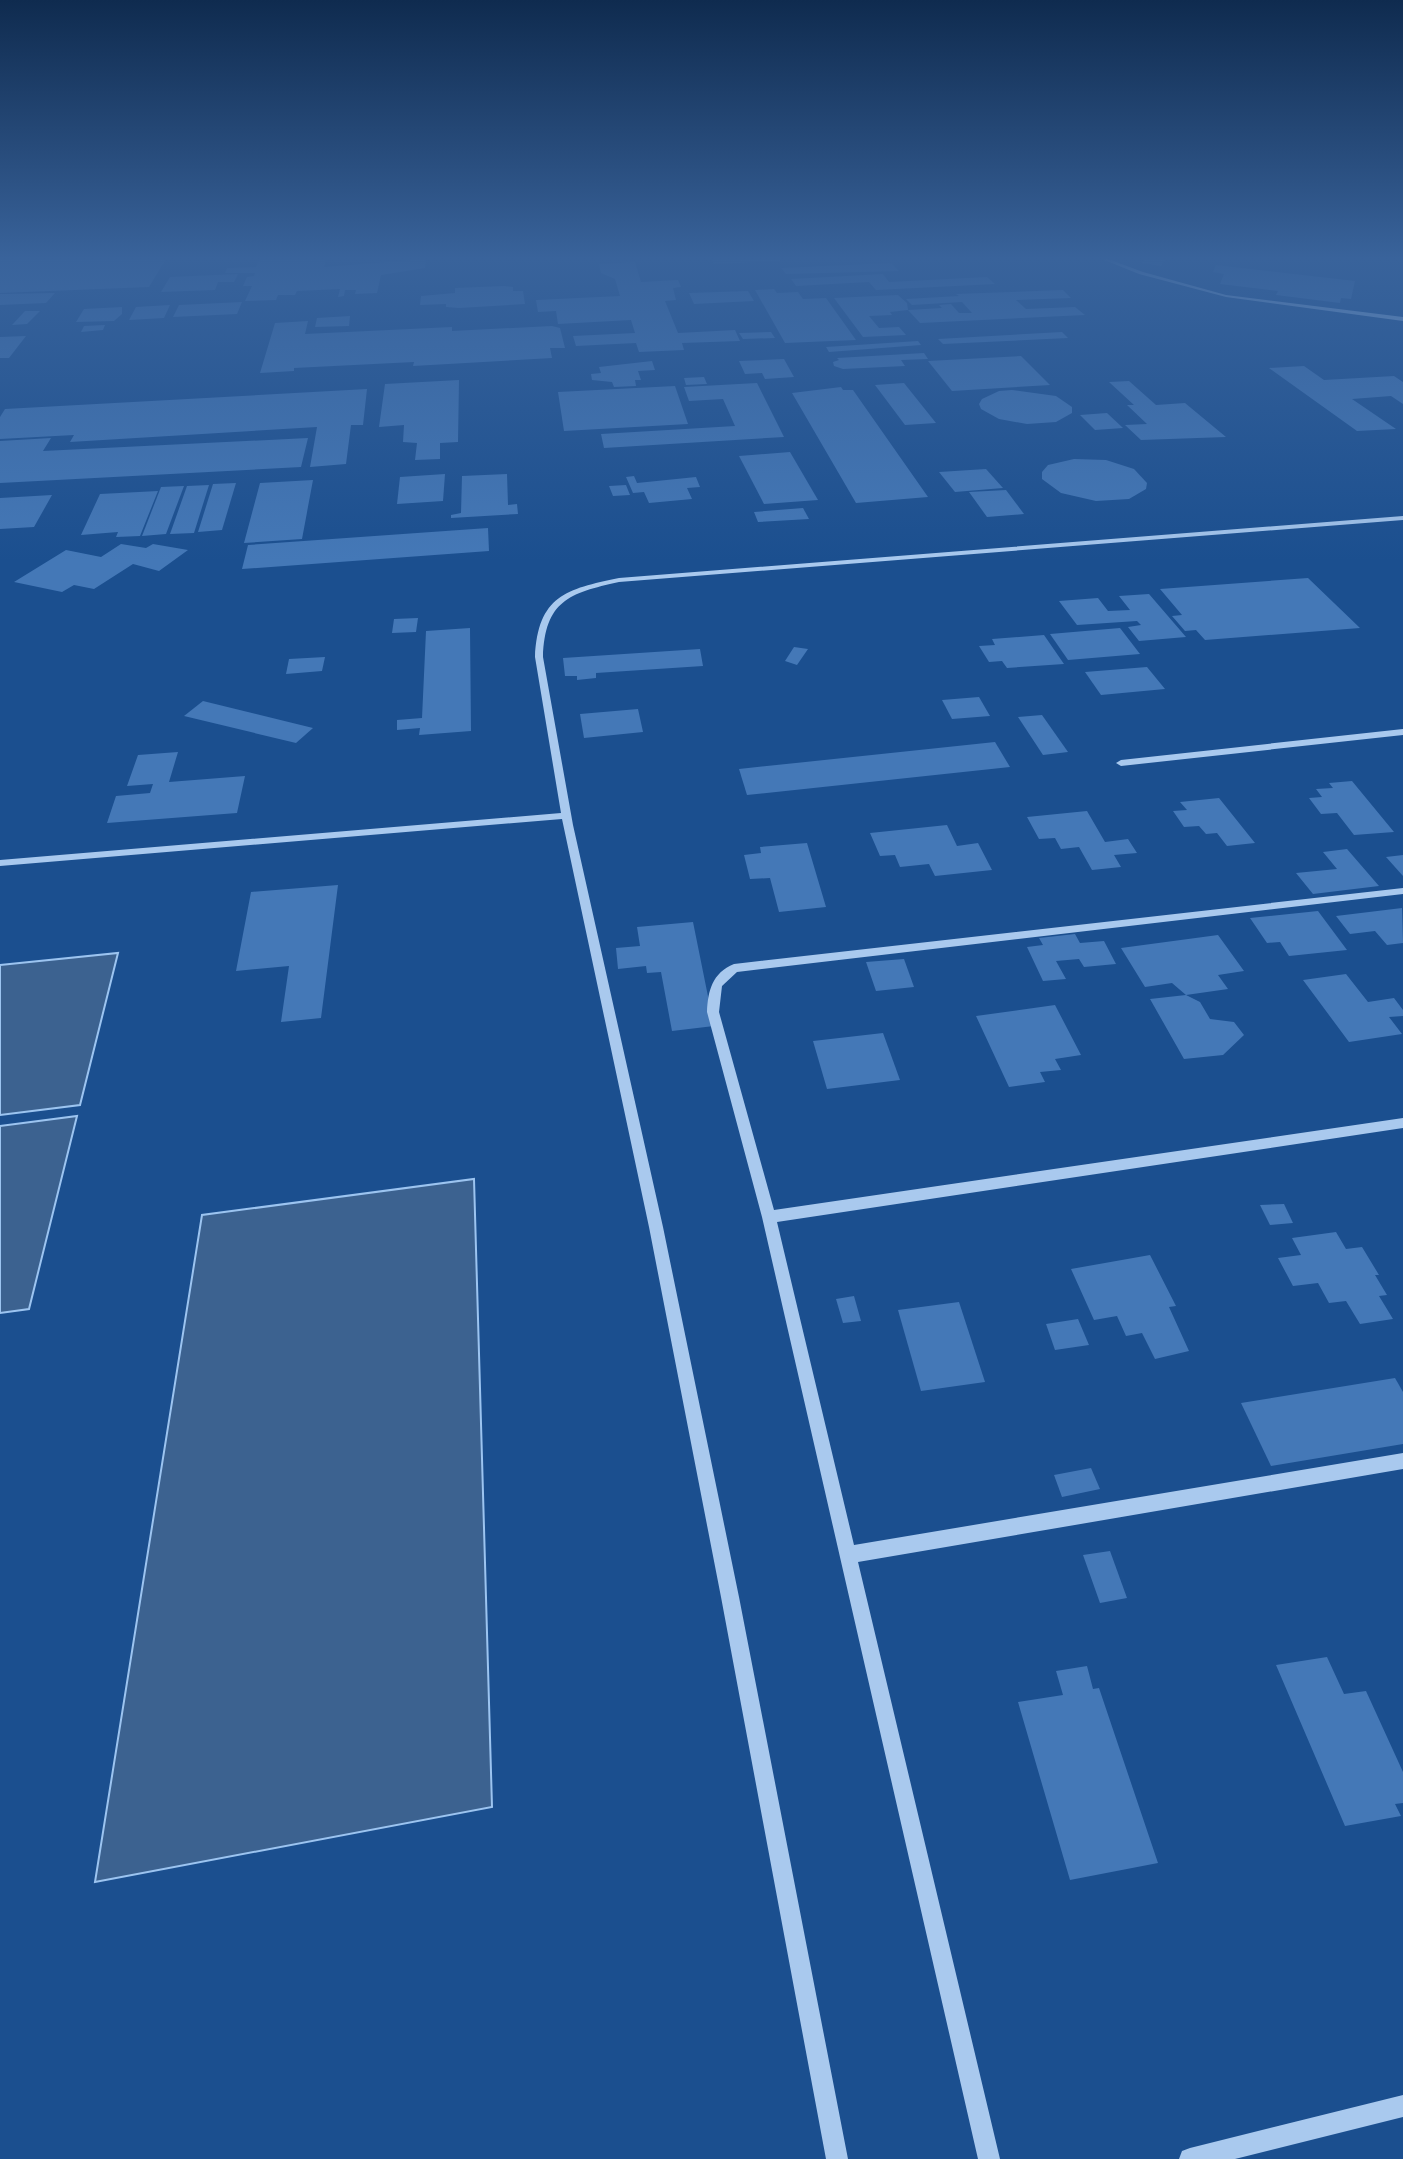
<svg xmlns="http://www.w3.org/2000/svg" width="1403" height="2159" font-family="'Nunito Sans',sans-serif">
<rect width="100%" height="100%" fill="#1b4f8f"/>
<g fill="#3c6290" stroke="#9cc4f0" stroke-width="2">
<path d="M 118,953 L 80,1105 L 0,1115 L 0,965 Z"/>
<path d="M 77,1116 L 29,1309 L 0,1313 L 0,1126 Z"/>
<path d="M 474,1179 L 492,1807 L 95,1882 L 202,1215 Z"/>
</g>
<g fill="#4478b7">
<path d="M 0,259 L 166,259 L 149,287 L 0,293 Z"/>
<path d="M 260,259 L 326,259 L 324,267 L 426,259 L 425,268 L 381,275 L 377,293 L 355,294 L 356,290 L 345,290 L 344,296 L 338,297 L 340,289 L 297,291 L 295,295 L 278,295 L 276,300 L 245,301 L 252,286 L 243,286 L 247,277 L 254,276 L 255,273 L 225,273 L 227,268 L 256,267 Z"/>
<path d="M 711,259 L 780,259 L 780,261 L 714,264 Z"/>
<path d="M 1145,259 L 1158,259 L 1165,260 L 1161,266 L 1142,263 Z"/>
<path d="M 635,262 L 641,282 L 678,280 L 681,287 L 673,288 L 676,300 L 665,301 L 678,333 L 735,330 L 740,341 L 682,343 L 684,350 L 639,352 L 636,343 L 576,346 L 573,336 L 635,333 L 631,320 L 558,324 L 556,311 L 538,312 L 536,300 L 620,296 L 615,279 L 601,273 L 599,264 Z"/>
<path d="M 891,263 L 899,271 L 786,274 L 781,268 Z"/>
<path d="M 1216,265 L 1355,281 L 1351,299 L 1341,298 L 1340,303 L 1276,295 L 1278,291 L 1220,284 L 1224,274 L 1213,272 Z"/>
<path d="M 238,274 L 234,282 L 218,282 L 215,290 L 161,292 L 170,277 Z"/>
<path d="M 883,274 L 889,282 L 987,277 L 995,284 L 876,290 L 869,282 L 796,286 L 791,279 Z"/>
<path d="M 504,286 L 513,287 L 513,291 L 523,291 L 525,304 L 459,308 L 446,307 L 446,304 L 420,305 L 421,296 L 455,293 L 455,288 Z"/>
<path d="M 774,289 L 777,293 L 798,292 L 803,299 L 826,298 L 856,340 L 785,343 L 755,290 Z"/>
<path d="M 1063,290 L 1071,298 L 1016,300 L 1026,309 L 1075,307 L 1085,315 L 920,323 L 908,310 L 942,308 L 939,305 L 951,304 L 959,313 L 972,313 L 962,302 L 912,305 L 906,299 L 959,296 L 956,294 Z"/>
<path d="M 748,291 L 754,301 L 694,304 L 689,293 Z"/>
<path d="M 55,293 L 46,303 L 0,305 L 0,294 Z"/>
<path d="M 898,295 L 907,303 L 908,310 L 890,312 L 892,315 L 869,316 L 879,328 L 899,327 L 906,335 L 863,337 L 834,298 Z"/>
<path d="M 242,302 L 237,314 L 173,317 L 179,305 Z"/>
<path d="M 170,305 L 164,318 L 129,320 L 136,307 Z"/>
<path d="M 122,307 L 122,314 L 114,321 L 76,322 L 84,309 Z"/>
<path d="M 25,311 L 40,311 L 27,324 L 12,325 Z"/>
<path d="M 350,316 L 349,326 L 315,327 L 317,318 Z"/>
<path d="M 308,321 L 305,334 L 452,327 L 452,331 L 552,326 L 560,328 L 565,348 L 550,348 L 552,358 L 413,366 L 414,362 L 294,368 L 294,371 L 260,373 L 275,323 Z"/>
<path d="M 105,325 L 103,330 L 81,332 L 84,326 Z"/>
<path d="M 771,332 L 775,338 L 743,339 L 739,333 Z"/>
<path d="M 1062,332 L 1068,338 L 943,344 L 938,339 Z"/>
<path d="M 26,336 L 9,358 L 0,358 L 0,337 Z"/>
<path d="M 918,341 L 921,345 L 829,352 L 826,347 Z"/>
<path d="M 924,353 L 928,359 L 901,360 L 905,366 L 843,369 L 834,366 L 833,362 L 839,360 L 837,358 Z"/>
<path d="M 1021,356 L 1050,385 L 952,391 L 928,361 Z"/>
<path d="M 784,359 L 794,377 L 765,379 L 762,373 L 745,374 L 739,361 Z"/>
<path d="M 652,361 L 655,370 L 638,371 L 641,380 L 635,380 L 636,386 L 614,387 L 612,382 L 592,380 L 591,374 L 601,373 L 599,367 Z"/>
<path d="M 1304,366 L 1324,380 L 1394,376 L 1403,382 L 1403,404 L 1391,396 L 1352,399 L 1396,429 L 1357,431 L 1269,368 Z"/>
<path d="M 704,377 L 707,384 L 686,385 L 684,378 Z"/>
<path d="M 459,380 L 458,442 L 440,443 L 440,459 L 415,460 L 417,443 L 403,442 L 404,425 L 379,427 L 385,384 Z"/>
<path d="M 1129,381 L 1156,405 L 1185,403 L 1226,437 L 1141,440 L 1125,425 L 1147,424 L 1127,405 L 1134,405 L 1109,382 Z"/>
<path d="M 757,383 L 784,437 L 604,448 L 601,434 L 735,426 L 723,399 L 689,401 L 684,387 Z"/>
<path d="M 904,383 L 936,423 L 905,425 L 875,385 Z"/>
<path d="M 675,386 L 688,424 L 564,431 L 558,392 Z"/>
<path d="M 841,387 L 843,390 L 853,390 L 928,497 L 856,503 L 792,393 Z"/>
<path d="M 367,389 L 363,425 L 351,425 L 346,464 L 310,467 L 317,427 L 70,442 L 74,435 L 0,439 L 0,417 L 5,409 Z"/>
<path d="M 1012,390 L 1056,396 L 1072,407 L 1072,413 L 1056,422 L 1027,424 L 999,419 L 981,409 L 979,404 L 982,399 L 999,391 Z"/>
<path d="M 1107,413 L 1123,428 L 1095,430 L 1080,415 Z"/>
<path d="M 51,438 L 43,451 L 308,438 L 301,467 L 0,483 L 0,441 Z"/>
<path d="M 790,452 L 818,500 L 764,504 L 739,456 Z"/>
<path d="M 1074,459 L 1106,460 L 1134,469 L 1147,483 L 1146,489 L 1129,499 L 1096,501 L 1061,493 L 1042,479 L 1042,472 L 1048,465 Z"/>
<path d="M 986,469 L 1003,488 L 955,492 L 939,472 Z"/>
<path d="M 445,474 L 443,501 L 397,504 L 400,477 Z"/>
<path d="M 507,474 L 508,505 L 517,504 L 518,514 L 451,518 L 451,515 L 461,513 L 462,476 Z"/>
<path d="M 634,476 L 637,483 L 696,477 L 700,487 L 687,488 L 692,499 L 649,503 L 644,492 L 633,493 L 626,477 Z"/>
<path d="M 313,480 L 302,539 L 244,543 L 260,483 Z"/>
<path d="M 236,483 L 222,530 L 198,532 L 213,484 Z"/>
<path d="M 209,485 L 194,533 L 170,534 L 187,486 Z"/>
<path d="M 626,485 L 630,495 L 613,496 L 609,486 Z"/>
<path d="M 184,486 L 166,534 L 142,536 L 161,487 Z"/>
<path d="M 1006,490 L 1024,514 L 987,517 L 969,492 Z"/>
<path d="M 158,491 L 140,536 L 116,537 L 118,532 L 81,535 L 100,494 Z"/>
<path d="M 52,495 L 34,527 L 0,529 L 0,498 Z"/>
<path d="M 803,508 L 809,519 L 758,522 L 754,512 Z"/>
<path d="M 488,528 L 489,551 L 242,569 L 248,545 Z"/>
<path d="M 121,544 L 146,548 L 153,544 L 188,550 L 159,571 L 133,564 L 94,589 L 74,585 L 62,592 L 14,582 L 66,550 L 101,557 Z"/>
<path d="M 1308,578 L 1360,628 L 1205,640 L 1196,630 L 1185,631 L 1172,616 L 1182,615 L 1160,589 Z"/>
<path d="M 1149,594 L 1186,637 L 1139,641 L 1128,627 L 1141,625 L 1137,621 L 1077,625 L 1059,601 L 1098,598 L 1108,611 L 1130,610 L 1119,596 Z"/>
<path d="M 418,618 L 416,632 L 392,633 L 394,619 Z"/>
<path d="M 470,628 L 471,731 L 419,735 L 420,728 L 397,730 L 397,720 L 422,718 L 426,631 Z"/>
<path d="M 1120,628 L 1140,654 L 1068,660 L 1050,634 Z"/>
<path d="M 1044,635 L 1064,664 L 1007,668 L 1002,661 L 989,662 L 979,646 L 995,645 L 992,639 Z"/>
<path d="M 794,647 L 808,649 L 797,665 L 785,661 Z"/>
<path d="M 700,649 L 703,666 L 596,673 L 596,678 L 577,680 L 577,676 L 565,676 L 563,658 Z"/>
<path d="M 325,657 L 322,671 L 286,674 L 289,659 Z"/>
<path d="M 1147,667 L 1165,689 L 1101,695 L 1085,672 Z"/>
<path d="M 979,697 L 990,716 L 952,719 L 942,700 Z"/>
<path d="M 203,701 L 313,728 L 296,743 L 184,716 Z"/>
<path d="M 638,709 L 643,732 L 584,738 L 580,714 Z"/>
<path d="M 1042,715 L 1068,752 L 1043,755 L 1018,717 Z"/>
<path d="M 995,742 L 1010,767 L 747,795 L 739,769 Z"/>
<path d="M 178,752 L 169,782 L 245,776 L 237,813 L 107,823 L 116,796 L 150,793 L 153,784 L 127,786 L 138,755 Z"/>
<path d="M 1352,781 L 1394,832 L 1354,835 L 1337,813 L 1321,814 L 1309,798 L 1322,797 L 1316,789 L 1333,788 L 1329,783 Z"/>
<path d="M 1219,798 L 1255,843 L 1227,846 L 1217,833 L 1206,834 L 1199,826 L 1184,827 L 1173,811 L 1187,810 L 1180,802 Z"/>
<path d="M 1087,811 L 1105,842 L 1128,839 L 1137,853 L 1114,855 L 1121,867 L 1092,870 L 1079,847 L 1061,849 L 1055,838 L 1039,839 L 1027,817 Z"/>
<path d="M 947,825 L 957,846 L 978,843 L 992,870 L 935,876 L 929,864 L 900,867 L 895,855 L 880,856 L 870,833 Z"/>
<path d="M 807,843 L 826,907 L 779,912 L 770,878 L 750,879 L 744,855 L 761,853 L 760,847 Z"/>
<path d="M 1347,849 L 1379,886 L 1313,894 L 1296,873 L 1337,869 L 1323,852 Z"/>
<path d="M 1403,855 L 1403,876 L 1386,857 Z"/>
<path d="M 338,885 L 321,1018 L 281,1022 L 289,966 L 236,971 L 251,892 Z"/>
<path d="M 1402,908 L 1403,943 L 1387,945 L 1375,931 L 1350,934 L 1336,916 Z"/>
<path d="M 1318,911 L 1347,950 L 1289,956 L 1280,942 L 1267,943 L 1250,918 Z"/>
<path d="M 693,922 L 714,1026 L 672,1031 L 661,972 L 647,973 L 646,966 L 618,969 L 616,948 L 640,946 L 637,927 Z"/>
<path d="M 1075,934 L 1080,943 L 1104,941 L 1116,964 L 1084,967 L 1079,959 L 1056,961 L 1066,979 L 1043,981 L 1027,947 L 1043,945 L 1039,938 Z"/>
<path d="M 1218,935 L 1244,971 L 1218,975 L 1228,989 L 1186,995 L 1172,983 L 1145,987 L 1121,948 Z"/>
<path d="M 904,959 L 914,987 L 876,991 L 866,962 Z"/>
<path d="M 1346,974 L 1368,1002 L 1394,998 L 1403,1010 L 1403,1016 L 1389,1017 L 1402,1034 L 1349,1042 L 1303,980 Z"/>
<path d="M 1186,995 L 1200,1002 L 1210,1019 L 1234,1022 L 1244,1035 L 1223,1055 L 1184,1059 L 1150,999 Z"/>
<path d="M 1055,1005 L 1081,1055 L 1055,1059 L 1061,1070 L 1040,1072 L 1045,1082 L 1009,1087 L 976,1016 Z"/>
<path d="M 883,1033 L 900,1080 L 827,1089 L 813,1041 Z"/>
<path d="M 1284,1204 L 1293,1223 L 1270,1225 L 1260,1205 Z"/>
<path d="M 1336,1232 L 1346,1249 L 1362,1247 L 1379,1275 L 1375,1275 L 1387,1295 L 1379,1296 L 1393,1319 L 1360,1324 L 1346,1301 L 1329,1303 L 1318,1283 L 1293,1286 L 1278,1258 L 1301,1255 L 1292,1238 Z"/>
<path d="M 1150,1255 L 1176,1306 L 1169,1307 L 1189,1351 L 1155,1359 L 1142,1333 L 1126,1336 L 1117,1316 L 1094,1320 L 1071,1269 Z"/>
<path d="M 854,1296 L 861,1321 L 843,1323 L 836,1299 Z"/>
<path d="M 959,1302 L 985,1382 L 921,1391 L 898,1310 Z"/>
<path d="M 1078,1319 L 1089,1345 L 1055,1350 L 1046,1324 Z"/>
<path d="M 1395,1378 L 1403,1392 L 1403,1444 L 1271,1466 L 1241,1403 Z"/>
<path d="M 1091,1468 L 1100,1489 L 1062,1497 L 1054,1475 Z"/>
<path d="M 1110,1551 L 1127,1598 L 1100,1603 L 1083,1555 Z"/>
<path d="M 1327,1657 L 1344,1694 L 1366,1691 L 1403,1772 L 1403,1803 L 1395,1804 L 1401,1816 L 1345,1826 L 1276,1665 Z"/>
<path d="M 1087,1666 L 1093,1689 L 1099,1688 L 1158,1863 L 1070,1880 L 1018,1702 L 1063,1695 L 1056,1671 Z"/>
</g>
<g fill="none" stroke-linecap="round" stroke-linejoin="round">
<g fill="#a9c9ee" fill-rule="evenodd">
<path d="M 1102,259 L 1108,259 L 1143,272 L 1226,295 L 1403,317 L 1403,321 L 1226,297 L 1139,274 Z"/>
<path d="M 1403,516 L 1403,520 L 619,582 C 569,593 545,601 543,657 L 573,825 L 663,1227 L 739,1597 L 848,2159 L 826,2159 L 721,1597 L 649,1227 L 562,819 L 0,866 L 0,860 L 561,813 L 535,657 C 538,596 566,589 619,578 Z"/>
<path d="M 1403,729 L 1403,735 L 1121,766 L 1116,763 L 1121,760 Z"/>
<path d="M 1403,888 L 1403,894 L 737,972 L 722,986 L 719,1012 L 774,1210 L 1403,1118 L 1403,1128 L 777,1222 L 854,1545 L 1403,1453 L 1403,1469 L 858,1562 L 1000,2159 L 978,2159 L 762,1217 L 707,1012 C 708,991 712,973 734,964 Z"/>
<path d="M 1403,2095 L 1403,2117 L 1235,2159 L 1179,2159 L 1182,2151 L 1190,2148 Z"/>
</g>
</g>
<linearGradient id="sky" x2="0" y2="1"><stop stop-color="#0f2b4f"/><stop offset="0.46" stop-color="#39639b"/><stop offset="1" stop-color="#39639b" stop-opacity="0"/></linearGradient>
<rect width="1403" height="561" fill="url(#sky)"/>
</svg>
